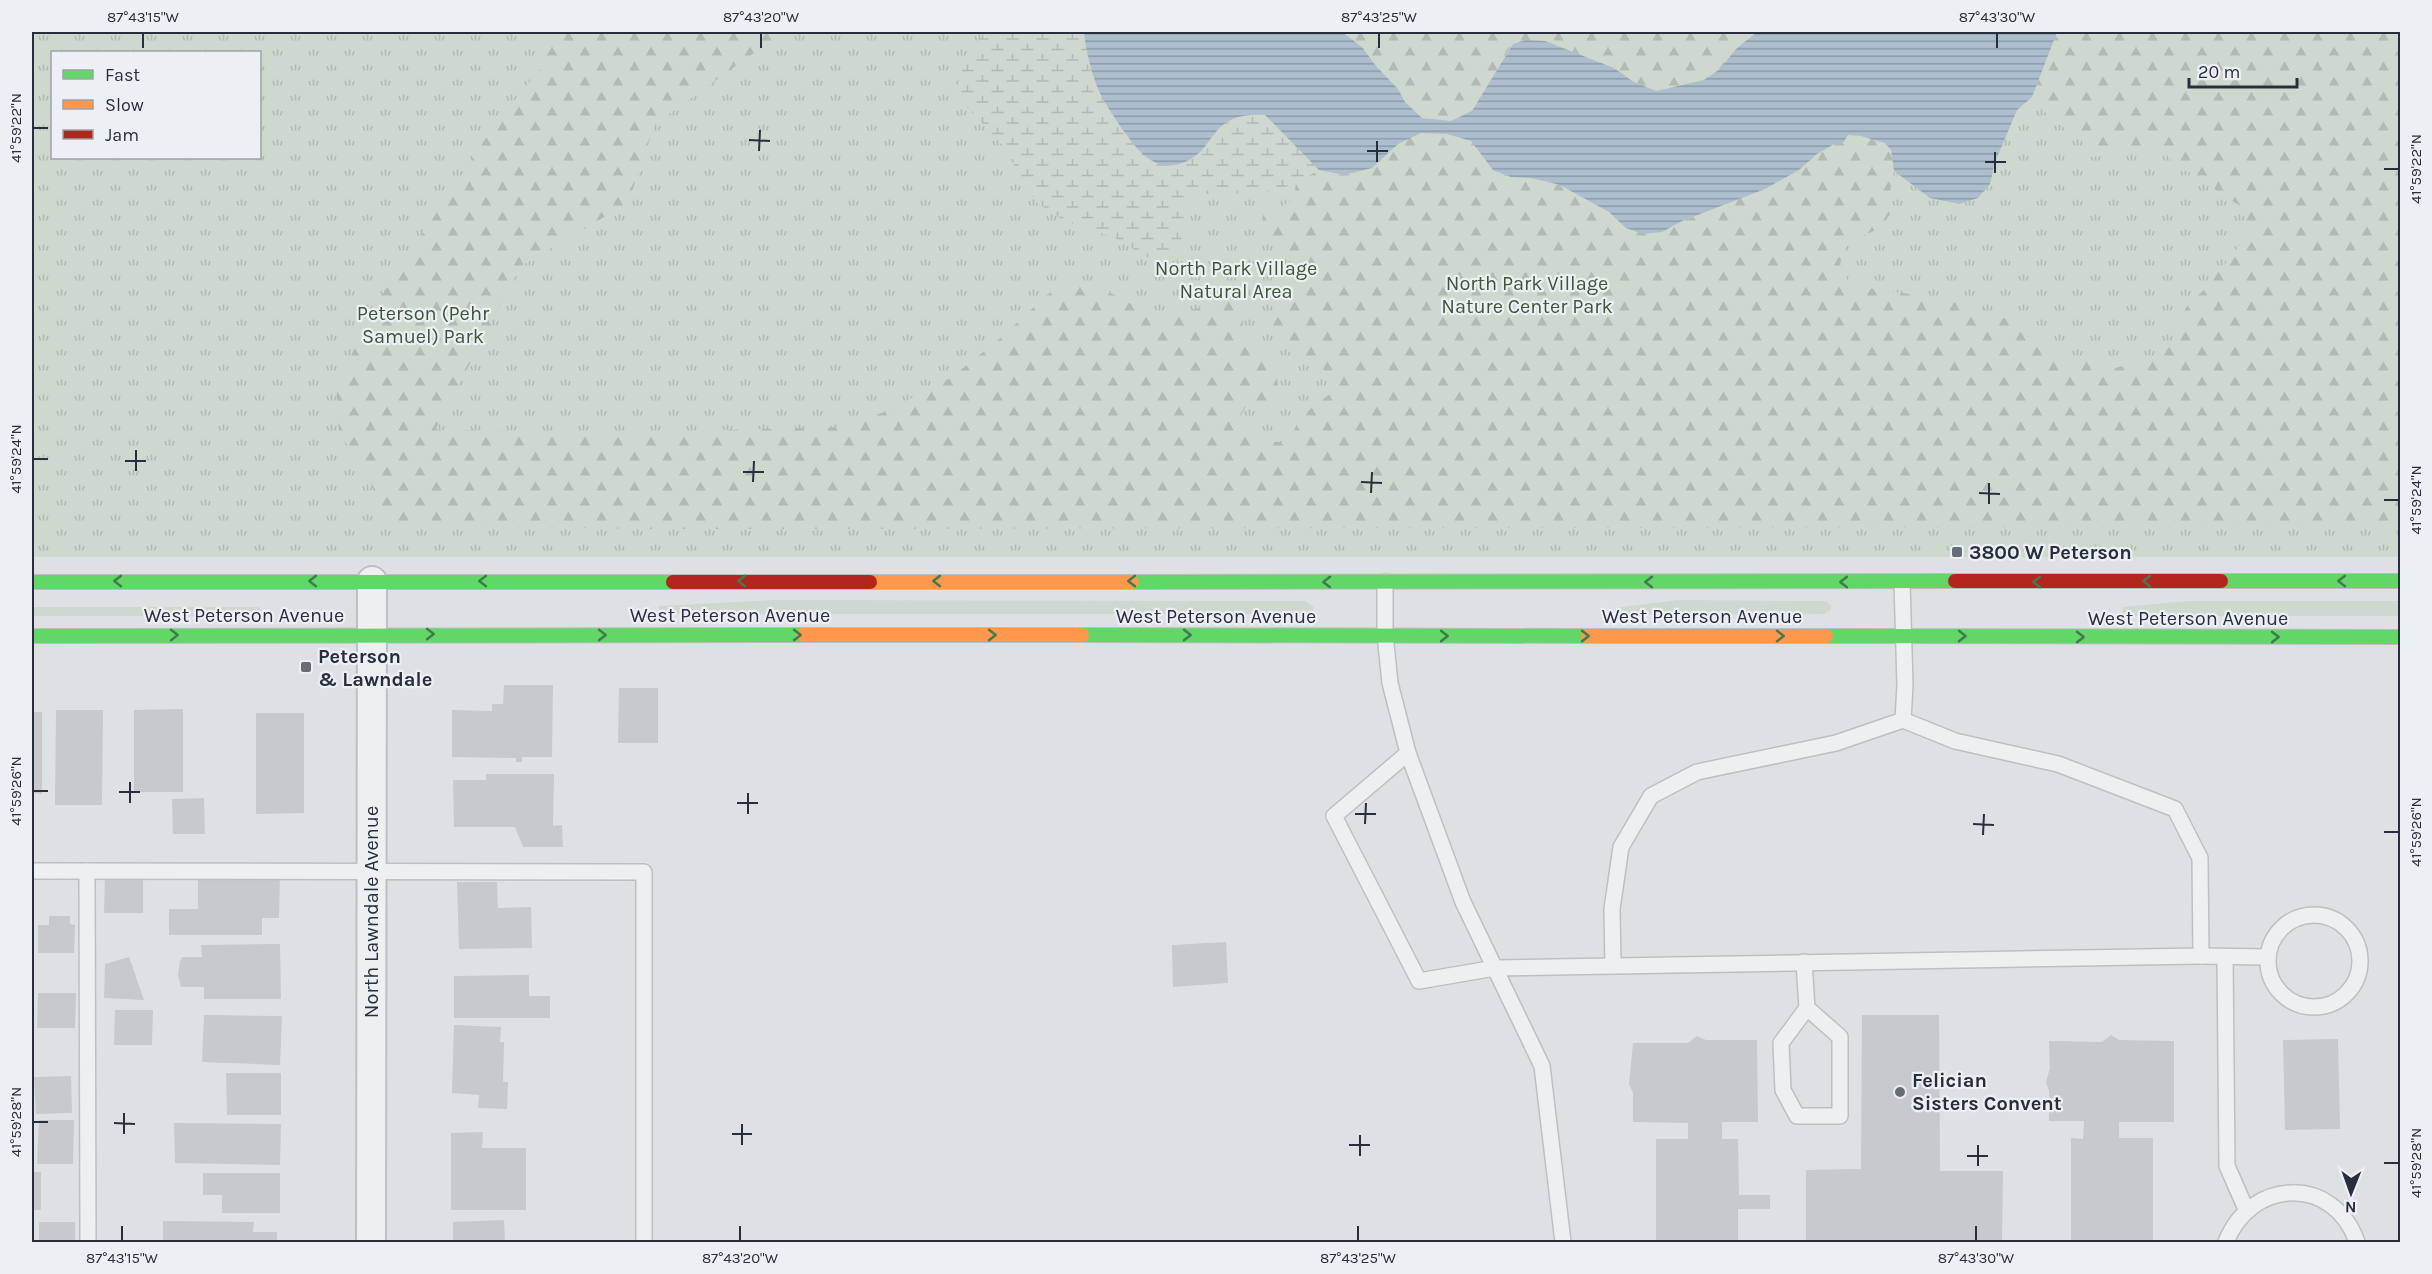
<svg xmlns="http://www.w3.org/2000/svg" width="2432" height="1274" font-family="Karla,sans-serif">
<defs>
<pattern id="grass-tufts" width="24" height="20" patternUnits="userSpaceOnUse" patternTransform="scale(1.5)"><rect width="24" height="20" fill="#cfd8cf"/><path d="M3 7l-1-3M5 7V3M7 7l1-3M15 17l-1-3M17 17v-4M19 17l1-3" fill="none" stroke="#b2bab3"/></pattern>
<pattern id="forest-firs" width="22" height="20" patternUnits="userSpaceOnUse" patternTransform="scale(1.5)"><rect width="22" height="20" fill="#cfd8cf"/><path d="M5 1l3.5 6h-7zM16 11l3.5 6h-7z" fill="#b2bab3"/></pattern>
<pattern id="wetland-marsh" width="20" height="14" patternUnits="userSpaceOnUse" patternTransform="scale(1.5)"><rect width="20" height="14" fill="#cfd8cf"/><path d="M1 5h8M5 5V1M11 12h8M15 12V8" fill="none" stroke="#b2bab3"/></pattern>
<pattern id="water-rules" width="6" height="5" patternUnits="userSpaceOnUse" patternTransform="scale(1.5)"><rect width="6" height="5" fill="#adbece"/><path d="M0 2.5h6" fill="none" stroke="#8d9ba8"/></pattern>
</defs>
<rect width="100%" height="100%" fill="#dee1e4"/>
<path fill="url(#grass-tufts)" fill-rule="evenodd" d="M 32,32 L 2400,32 L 2400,557 L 32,557 ZM 52,52 L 260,52 L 260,158 L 52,158 Z"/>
<g fill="url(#forest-firs)">
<path d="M 541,32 L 783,32 L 655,124 L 628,203 L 521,266 L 435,430 L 656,432 L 836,427 L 885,412 L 952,377 L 999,339 L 1057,286 L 1089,281 L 1131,304 L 1158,311 L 1184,312 L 1230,299 L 1244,304 C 1243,314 1241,328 1246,337 C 1250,343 1260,346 1265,351 C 1275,365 1283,388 1274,404 L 1245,408 L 1239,419 C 1248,433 1266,442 1282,442 L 1293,432 L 1301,416 L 1330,394 L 1330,377 L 1320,365 L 1297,357 L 1279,344 L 1270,321 L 1276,303 L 1304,282 L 1303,263 L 1261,227 L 1264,211 L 1282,206 L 1294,199 L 1296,182 L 1319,170 L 1344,175 L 1385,158 L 1398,144 L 1413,136 L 1422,133 L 1447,134 L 1472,141 L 1493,170 L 1511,177 L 1531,178 L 1560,185 L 1609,212 L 1626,228 L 1662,232 L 1682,221 L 1765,189 L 1799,170 L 1817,154 L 1848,135 L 1877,139 L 1885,143 L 1891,150 L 1894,171 L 1889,196 L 1890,214 L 1881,228 L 1862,236 L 1845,247 L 1840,264 L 1848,281 L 1862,287 L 1936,298 L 1989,311 L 2025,328 L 2032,345 L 2051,352 L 2115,368 L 2159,358 L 2172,344 L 2176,326 L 2187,306 L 2206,288 L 2245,238 L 2246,220 L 2239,205 L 2220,194 L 2203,178 L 2179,168 L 2162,150 L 2139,148 L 2091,157 L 2078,133 C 2056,127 2047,114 2032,97 L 2057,32 L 2400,32 L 2400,527 L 657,529 L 384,526 L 369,476 L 339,433 L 336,385 L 384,292 L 494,126 L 544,64 Z"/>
<path d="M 1342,32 L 1757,32 L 1736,49 L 1720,69 L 1704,80 L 1656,91 L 1634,82 L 1613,68 L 1546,41 L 1526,40 L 1512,44 L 1472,111 L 1452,121 L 1422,118 L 1419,113 L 1405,102 L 1398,89 L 1376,66 L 1362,47 Z"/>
</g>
<path fill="url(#wetland-marsh)" d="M 984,32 L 1084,32 L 1089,61 L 1197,155 C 1220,126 1226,113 1265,115 L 1319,170 C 1305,178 1291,186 1276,190 C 1247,196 1217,192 1187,195 L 1181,243 L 1165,258 L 1147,257 L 1115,238 L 1063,220 L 1036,202 L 1003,146 L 958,97 L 958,78 Z"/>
<g fill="#cfd8cf">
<path d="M 773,600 L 1305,601 L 1313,606 L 1313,610 L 1307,614 L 659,614 L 659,606 Z"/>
<path d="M 1677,600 L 1826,601 L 1831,606 L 1831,610 L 1824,614 L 1615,615 L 1615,608 Z"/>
<path d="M 2187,601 L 2400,601 L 2400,616 L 2122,616 L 2123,607 Z"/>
<path d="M 32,607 L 258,607 L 262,610 L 262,613 L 258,616 L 32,616 Z"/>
</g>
<path fill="url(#water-rules)" d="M 1084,32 L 1342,32 L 1362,47 L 1376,66 L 1398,89 L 1405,102 L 1422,118 L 1451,121 L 1472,111 L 1513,44 L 1526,40 L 1545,41 L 1614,68 L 1634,82 L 1656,91 L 1704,80 L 1720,69 L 1736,49 L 1757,32 L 2057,32 L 2032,97 L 2017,110 L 1995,162 L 1990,184 L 1978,198 L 1959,204 L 1930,198 L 1894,171 L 1891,150 L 1885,143 L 1861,136 L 1848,135 L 1843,143 L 1836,143 L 1817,154 L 1799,170 L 1765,189 L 1682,221 L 1662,232 L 1643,234 L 1626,228 L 1609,212 L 1560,185 L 1531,178 L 1511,177 L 1493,170 L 1471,141 L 1447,134 L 1421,133 L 1398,144 L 1372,168 L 1344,175 L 1319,170 L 1265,115 C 1205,111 1219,153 1179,164 C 1169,167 1158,165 1149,159 C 1135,151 1105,105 1098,89 C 1091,71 1086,51 1084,32 Z"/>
<g fill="#c7c9cc">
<path d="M 504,685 L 553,685 L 552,757 L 522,757 L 522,762 L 516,762 L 516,758 L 452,757 L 452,710 L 492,711 L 492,704 L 503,704 Z"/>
<path d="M 619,688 L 658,688 L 658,743 L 618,743 Z"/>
<path d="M 183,709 L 183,792 L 134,792 L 134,710 Z"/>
<path d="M 56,710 L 103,710 L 102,805 L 55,805 Z"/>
<path d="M 32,712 L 42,712 L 42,794 L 32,793 Z"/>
<path d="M 256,713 L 304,713 L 304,813 L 256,814 Z"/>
<path d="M 486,774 L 554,774 L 553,826 L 562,825 L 563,847 L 523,847 L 515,827 L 454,827 L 453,780 L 486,780 Z"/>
<path d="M 204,798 L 205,834 L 173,834 L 172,799 Z"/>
<path d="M 198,873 L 280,873 L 279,918 L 262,918 L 262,935 L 169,935 L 169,909 L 198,909 Z"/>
<path d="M 105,876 L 143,876 L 143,913 L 104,913 Z"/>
<path d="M 457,882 L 497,882 L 498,908 L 531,907 L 532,948 L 459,949 Z"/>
<path d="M 49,916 L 70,916 L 70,924 L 75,925 L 74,953 L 38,953 L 38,925 L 49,925 Z"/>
<path d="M 1226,942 L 1228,983 L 1173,987 L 1172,945 Z"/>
<path d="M 280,944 L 281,999 L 204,999 L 204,987 L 181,987 L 178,975 L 180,961 L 182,957 L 202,957 L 201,945 Z"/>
<path d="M 129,957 L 144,1000 L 104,998 L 105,964 Z"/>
<path d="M 529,975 L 529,996 L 550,996 L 550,1018 L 454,1018 L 454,976 Z"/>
<path d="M 38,993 L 76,993 L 75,1028 L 37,1028 Z"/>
<path d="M 115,1010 L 153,1010 L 152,1045 L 114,1045 Z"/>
<path d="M 204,1015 L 282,1016 L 280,1065 L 202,1062 Z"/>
<path d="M 1862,1015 L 1939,1015 L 1940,1171 L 2003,1171 L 2002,1242 L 1806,1242 L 1806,1170 L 1861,1169 Z"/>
<path d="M 454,1025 L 501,1027 L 500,1042 L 504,1042 L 503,1082 L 508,1082 L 507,1109 L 478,1108 L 479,1095 L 452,1093 Z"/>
<path d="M 2111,1035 L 2119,1040 L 2174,1041 L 2174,1122 L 2119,1122 L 2119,1138 L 2153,1138 L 2153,1242 L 2071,1242 L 2071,1138 L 2083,1139 L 2084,1121 L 2049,1121 L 2049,1091 L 2046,1082 L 2050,1068 L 2049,1041 L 2102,1042 Z"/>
<path d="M 1697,1036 L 1706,1040 L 1757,1040 L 1758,1122 L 1722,1122 L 1722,1139 L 1738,1139 L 1739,1195 L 1770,1195 L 1770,1209 L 1738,1209 L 1738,1242 L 1656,1242 L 1656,1139 L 1688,1139 L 1688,1123 L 1633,1122 L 1633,1093 L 1629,1084 L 1633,1043 L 1688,1043 Z"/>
<path d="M 2338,1039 L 2340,1129 L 2285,1130 L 2283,1040 Z"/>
<path d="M 226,1073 L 281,1073 L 281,1115 L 227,1115 Z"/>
<path d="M 71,1076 L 72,1113 L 36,1114 L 34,1077 Z"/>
<path d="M 39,1120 L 74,1120 L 73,1164 L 37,1164 Z"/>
<path d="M 174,1123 L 281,1124 L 280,1165 L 175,1163 Z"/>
<path d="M 483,1132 L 482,1148 L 526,1148 L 526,1210 L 451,1210 L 451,1133 Z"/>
<rect x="32" y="1172" width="9" height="38"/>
<path d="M 203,1173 L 280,1173 L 280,1213 L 222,1213 L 222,1195 L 203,1195 Z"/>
<path d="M 504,1220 L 505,1240 L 528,1240 L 528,1242 L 453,1242 L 453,1222 Z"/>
<path d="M 163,1221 L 254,1222 L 253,1232 L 277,1232 L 277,1242 L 163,1242 Z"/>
<rect x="39" y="1222" width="36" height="20"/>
</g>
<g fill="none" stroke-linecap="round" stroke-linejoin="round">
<g stroke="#bdbfc2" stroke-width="18">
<g id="lane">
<path d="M 1385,582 L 1385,635 L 1390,683 L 1408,753 L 1463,902 L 1542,1066 L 1563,1242"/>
<path d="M 1408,753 L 1334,816 L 1419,981 L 1495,968 L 2201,956 L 2200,858 L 2175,809 L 2058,764 L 1955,741 L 1903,720 L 1905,685 L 1902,582"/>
<path d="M 32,871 L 644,872 L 644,1242"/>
<path d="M 87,871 L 88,1242"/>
<circle cx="2314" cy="961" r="46"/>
<path d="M 2201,956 L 2268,957"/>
<path d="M 2225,957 L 2227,1166 L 2246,1209"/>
<path d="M 1804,962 L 1807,1008 L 1840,1037 L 1840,1116 L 1797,1116 L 1783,1090 L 1781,1043 L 1807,1008"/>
<path d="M 1613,966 L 1612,909 L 1621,847 L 1651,796 L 1697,772 L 1836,743 L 1903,720"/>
<path d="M 2226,1242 C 2251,1178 2334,1175 2357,1242"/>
</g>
</g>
<g stroke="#bdbfc2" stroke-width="32">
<path id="street" d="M 371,1242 L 372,581"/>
</g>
<g stroke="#bbbec1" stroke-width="16">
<g id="fast">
<path d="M 2221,581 L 2400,581"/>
<path d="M 32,582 L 673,582"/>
<path d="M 1132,582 L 1955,581"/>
<path d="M 1082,635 L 1588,636"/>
<path d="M 32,636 L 803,635"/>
<path d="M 1826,636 L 2400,637"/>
</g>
</g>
<g stroke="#bbbec1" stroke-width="16">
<g id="slow">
<path d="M 870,582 L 1132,582"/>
<path d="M 803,635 L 1082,635"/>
<path d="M 1588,636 L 1826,636"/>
</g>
</g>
<g stroke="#bbbec1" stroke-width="16">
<g id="jam">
<path d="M 1955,581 L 2221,581"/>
<path d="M 673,582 L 870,582"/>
</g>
</g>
<use href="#lane" stroke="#eeeff1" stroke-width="15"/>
<use href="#street" stroke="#eeeff1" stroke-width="28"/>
<use href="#fast" stroke="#63d668" stroke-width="14"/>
<use href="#slow" stroke="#ff974d" stroke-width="14"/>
<use href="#jam" stroke="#b3261e" stroke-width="14"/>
</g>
<defs><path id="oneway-chevron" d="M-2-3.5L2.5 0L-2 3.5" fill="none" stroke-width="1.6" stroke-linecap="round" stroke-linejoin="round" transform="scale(1.5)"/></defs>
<g stroke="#427a50">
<use href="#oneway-chevron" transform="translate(118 581) rotate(180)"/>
<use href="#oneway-chevron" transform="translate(313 581) rotate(-180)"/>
<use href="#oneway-chevron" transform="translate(483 581) rotate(180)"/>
<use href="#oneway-chevron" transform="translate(742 581) rotate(-180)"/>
<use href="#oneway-chevron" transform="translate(937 581) rotate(-180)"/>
<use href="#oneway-chevron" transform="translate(1132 581) rotate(-180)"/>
<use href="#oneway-chevron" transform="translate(2147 581) rotate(180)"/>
<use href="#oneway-chevron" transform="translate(2342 581) rotate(180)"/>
<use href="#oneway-chevron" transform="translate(1327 582) rotate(-180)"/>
<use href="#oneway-chevron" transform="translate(1649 582) rotate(-180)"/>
<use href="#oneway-chevron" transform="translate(1844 582) rotate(180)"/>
<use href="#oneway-chevron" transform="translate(2037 582) rotate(180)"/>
<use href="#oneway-chevron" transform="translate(430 634)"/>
<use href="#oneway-chevron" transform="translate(174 635)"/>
<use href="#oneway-chevron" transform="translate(602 635)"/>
<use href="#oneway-chevron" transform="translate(797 635)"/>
<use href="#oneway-chevron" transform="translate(992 635)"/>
<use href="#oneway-chevron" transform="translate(1187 635)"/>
<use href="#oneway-chevron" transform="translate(1444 636)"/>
<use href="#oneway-chevron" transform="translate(1585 636)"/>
<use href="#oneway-chevron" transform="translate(1780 636)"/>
<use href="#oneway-chevron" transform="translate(1962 636) rotate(1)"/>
<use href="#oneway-chevron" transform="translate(2080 637)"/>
<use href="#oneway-chevron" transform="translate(2275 637)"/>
</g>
<path fill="none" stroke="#272f3c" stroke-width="2" d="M 143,48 L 143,33M 761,48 L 761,33M 1379,48 L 1379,33M 1997,48 L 1997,33M 33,128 L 48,128M 749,140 L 770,141M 759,151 L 760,130M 1367,151 L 1388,151M 1377,162 L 1377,141M 1985,162 L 2006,162M 2384,169 L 2399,169M 1995,173 L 1995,152M 33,459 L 48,459M 125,461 L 146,461M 136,471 L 136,450M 743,472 L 764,472M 753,482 L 754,461M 1361,482 L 1382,483M 1371,493 L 1372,472M 1979,493 L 2000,494M 2384,500 L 2399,500M 1989,504 L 1989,483M 33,791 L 48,791M 119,792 L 140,792M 130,803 L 130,782M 737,803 L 758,803M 748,814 L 748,793M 1355,814 L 1376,814M 1365,824 L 1366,803M 1973,824 L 1994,825M 2384,832 L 2399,832M 1983,835 L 1984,814M 33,1122 L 48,1122M 114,1123 L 135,1124M 124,1134 L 124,1113M 732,1134 L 752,1134M 742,1145 L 742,1124M 1349,1145 L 1370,1145M 1360,1156 L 1360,1135M 1967,1156 L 1988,1156M 2384,1163 L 2399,1163M 1978,1166 L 1978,1145M 122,1241 L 122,1226M 740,1241 L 740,1226M 1358,1241 L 1358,1226M 1976,1241 L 1976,1226"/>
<g fill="#676d77" stroke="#eceff4" stroke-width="2">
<rect x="1951" y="546" width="12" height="12" rx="3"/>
<rect x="300" y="661" width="12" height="12" rx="3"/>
<circle cx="1900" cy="1092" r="6"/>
</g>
<g text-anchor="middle" stroke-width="4.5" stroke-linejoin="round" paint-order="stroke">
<g font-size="20" fill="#3c5735" stroke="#eceff4">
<text x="1236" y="275">North Park Village<tspan x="1236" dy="23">Natural Area</tspan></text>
<text x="1527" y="290">North Park Village<tspan x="1527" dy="23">Nature Center Park</tspan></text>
<text x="423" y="320">Peterson (Pehr<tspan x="423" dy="23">Samuel) Park</tspan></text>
</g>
<g font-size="20" font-weight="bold" fill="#272f3c" stroke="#eceff4" text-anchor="start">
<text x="1969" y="559">3800 W Peterson</text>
<text x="318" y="663">Peterson<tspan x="318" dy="23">&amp; Lawndale</tspan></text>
<text x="1912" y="1087">Felician<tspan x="1912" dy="23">Sisters Convent</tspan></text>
</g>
<g font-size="20" fill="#272f3c" stroke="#eceff4">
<text x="244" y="622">West Peterson Avenue</text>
<text x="730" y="622">West Peterson Avenue</text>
<text x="1216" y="623">West Peterson Avenue</text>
<text x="1702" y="623">West Peterson Avenue</text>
<text x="2188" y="625">West Peterson Avenue</text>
<text transform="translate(371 912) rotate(-90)" y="7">North Lawndale Avenue</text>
</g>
</g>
<rect width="2432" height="1274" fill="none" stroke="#eceff4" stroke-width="66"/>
<rect x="51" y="51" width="210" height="108" fill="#eceff4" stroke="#9da2aa" stroke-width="1.5"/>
<rect x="63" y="70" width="30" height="9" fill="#63d668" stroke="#9da2aa" stroke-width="1.5"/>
<text x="105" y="81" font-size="18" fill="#272f3c">Fast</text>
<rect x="63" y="100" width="30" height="9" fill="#ff974d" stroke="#9da2aa" stroke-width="1.5"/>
<text x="105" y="111" font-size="18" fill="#272f3c">Slow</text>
<rect x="63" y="130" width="30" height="9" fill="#b3261e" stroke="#9da2aa" stroke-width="1.5"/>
<text x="105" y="141" font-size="18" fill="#272f3c">Jam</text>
<g transform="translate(2351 1193) rotate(181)" stroke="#eceff4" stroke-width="4.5" paint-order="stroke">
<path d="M0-4.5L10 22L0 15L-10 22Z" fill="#272f3c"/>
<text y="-9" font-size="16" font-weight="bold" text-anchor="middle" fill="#272f3c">N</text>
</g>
<path d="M2189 78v9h108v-9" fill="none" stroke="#272f3c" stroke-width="3"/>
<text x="2198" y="78" font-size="18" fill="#272f3c" stroke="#eceff4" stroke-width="4.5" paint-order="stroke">20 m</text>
<rect x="33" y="33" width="2366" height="1208" fill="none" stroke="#272f3c" stroke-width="2"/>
<g font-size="15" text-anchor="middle" fill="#272f3c">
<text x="143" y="22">87°43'15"W</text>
<text x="761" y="22">87°43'20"W</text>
<text x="1379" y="22">87°43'25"W</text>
<text x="1997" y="22">87°43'30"W</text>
<text transform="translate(16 128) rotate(-90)" y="5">41°59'22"N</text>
<text transform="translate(2416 169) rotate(-90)" y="5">41°59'22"N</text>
<text transform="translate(16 459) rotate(-90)" y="5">41°59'24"N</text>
<text transform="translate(2416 500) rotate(-90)" y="5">41°59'24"N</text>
<text transform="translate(16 791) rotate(-90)" y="5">41°59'26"N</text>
<text transform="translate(2416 832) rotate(-90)" y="5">41°59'26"N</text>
<text transform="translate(16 1122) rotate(-90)" y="5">41°59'28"N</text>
<text transform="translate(2416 1163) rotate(-90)" y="5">41°59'28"N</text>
<text x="122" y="1263">87°43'15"W</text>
<text x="740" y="1263">87°43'20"W</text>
<text x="1358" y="1263">87°43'25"W</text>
<text x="1976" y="1263">87°43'30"W</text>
</g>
</svg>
